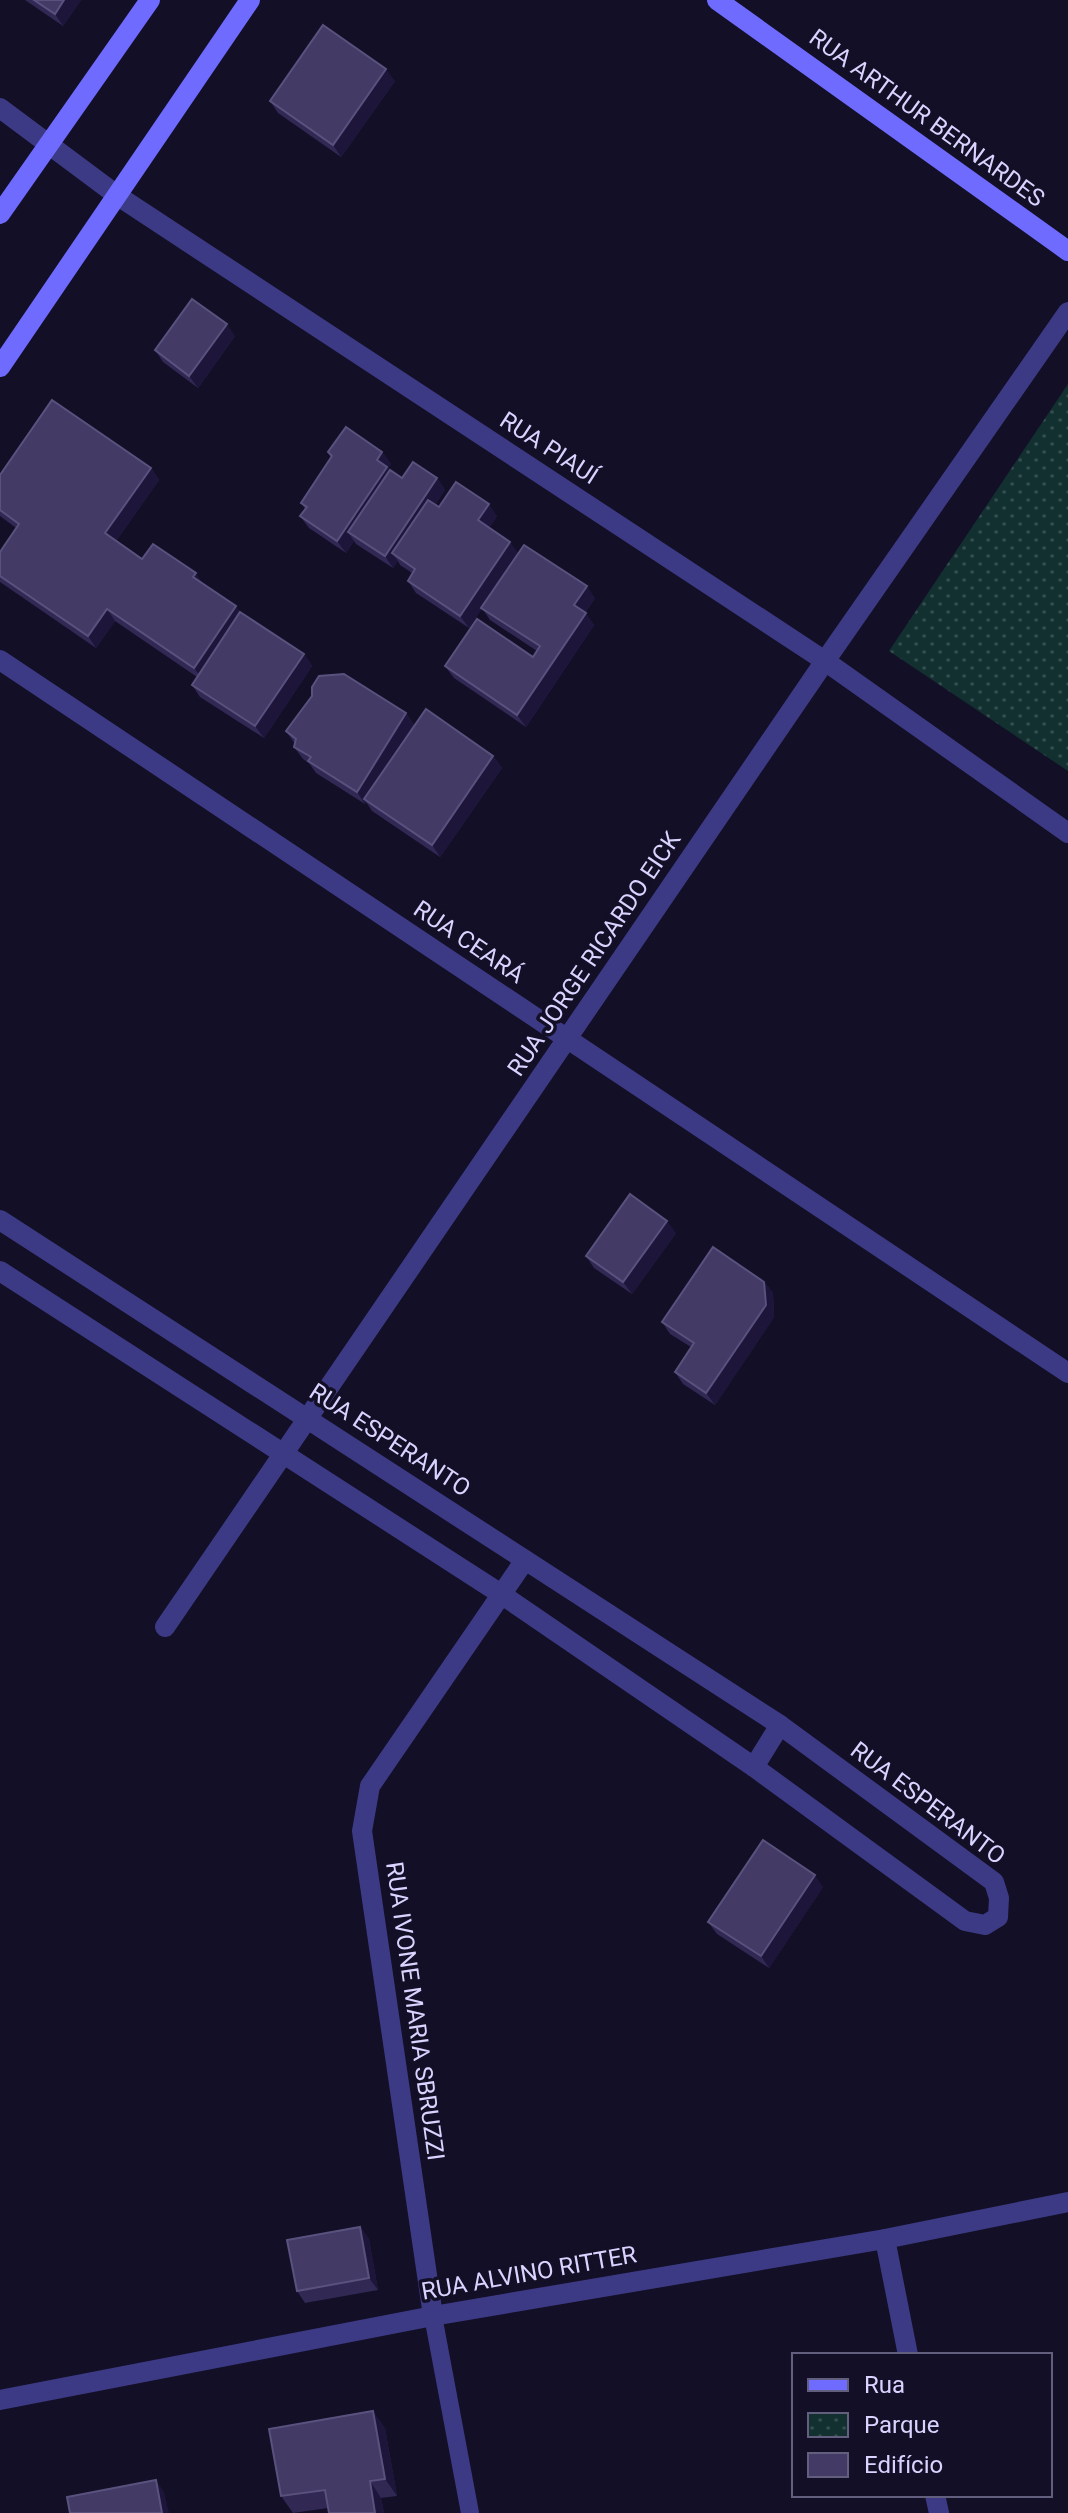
<svg xmlns="http://www.w3.org/2000/svg" width="1068" height="2513" font-family="Roboto,sans-serif">
<defs>
<pattern id="park-dots" width="8" height="8" patternUnits="userSpaceOnUse" patternTransform="scale(2)"><rect width="8" height="8" fill="#12302f"/><path d="M2 2h.1M6 6h.1" fill="none" stroke="#344d4e" stroke-width="1.8" stroke-linecap="round"/></pattern>
</defs>
<rect width="100%" height="100%" fill="#130f26"/>
<path fill="url(#park-dots)" d="M 1068,384 L 1068,771 L 889,651 Z"/>
<g fill="none" stroke-linecap="round" stroke-linejoin="round">
<path stroke="#3d3a85" stroke-width="18" d="M 433,2316 L 470,2513"/>
<g stroke="#3d3a85" stroke-width="20">
<path d="M 0,108 L 118,196 L 825,661 L 1068,833"/>
<path d="M 0,660 L 1068,1373"/>
<path d="M 0,1220 L 780,1725 L 994,1882 L 999,1898 L 998,1917 L 985,1925 L 965,1921 L 754,1767 L 501,1594 L 0,1271"/>
<path d="M 165,1627 L 825,661 L 1068,312"/>
<path d="M 754,1767 L 780,1725"/>
<path d="M 885,2239 L 908,2355"/>
<path d="M 433,2316 L 362,1831 L 370,1786 L 525,1560"/>
<path d="M 0,2400 L 433,2316 L 885,2239 L 1068,2202"/>
<path d="M 935,2495 L 939,2513"/>
</g>
<g stroke="#6f6bff" stroke-width="20">
<path d="M 717,0 L 1068,251"/>
<path d="M 0,214 L 150,0"/>
<path d="M 0,367 L 250,0"/>
</g>
</g>
<g fill="#312854">
<path d="M 25,0 L 81,0 L 63,26 Z"/>
<path d="M 395,81 L 341,157 L 278,113 L 270,101 Z"/>
<path d="M 235,336 L 198,388 L 163,362 L 155,350 Z"/>
<path d="M 328,452 L 382,452 L 391,464 L 388,468 L 390,470 L 402,478 L 437,478 L 445,490 L 435,505 L 439,507 L 497,516 L 489,528 L 518,554 L 595,598 L 585,613 L 594,625 L 526,727 L 454,678 L 445,666 L 533,657 L 537,651 L 490,620 L 482,608 L 469,628 L 416,593 L 408,581 L 412,573 L 400,565 L 398,561 L 393,568 L 356,544 L 354,541 L 346,553 L 309,528 L 300,516 L 305,509 L 301,503 L 331,458 Z"/>
<path d="M 151,468 L 159,480 L 116,541 L 142,559 L 204,585 L 240,612 L 304,654 L 312,666 L 264,738 L 200,697 L 192,685 L 197,677 L 115,621 L 96,648 L 0,582 L 0,552 L 16,528 L 0,516 L 0,475 Z"/>
<path d="M 406,713 L 414,725 L 493,756 L 502,768 L 440,857 L 372,811 L 366,802 L 365,804 L 316,773 L 309,763 L 303,759 L 294,747 L 295,744 L 286,731 Z"/>
<path d="M 676,1233 L 632,1294 L 594,1268 L 586,1256 Z"/>
<path d="M 764,1282 L 773,1293 L 774,1317 L 715,1405 L 683,1384 L 675,1372 L 691,1347 L 670,1334 L 662,1322 Z"/>
<path d="M 823,1887 L 769,1968 L 717,1934 L 708,1922 Z"/>
<path d="M 360,2227 L 369,2239 L 378,2290 L 305,2303 L 297,2291 Z"/>
<path d="M 385,2428 L 397,2496 L 381,2498 L 384,2513 L 329,2513 L 328,2508 L 293,2513 L 281,2496 Z"/>
</g>
<g fill="#1d163a">
<path d="M 64,0 L 81,0 L 63,26 L 55,14 Z"/>
<path d="M 386,69 L 395,81 L 341,157 L 333,145 Z"/>
<path d="M 227,324 L 235,336 L 198,388 L 189,376 Z"/>
<path d="M 382,452 L 391,464 L 388,468 L 396,479 L 348,532 L 354,541 L 346,553 L 337,541 L 377,460 Z"/>
<path d="M 151,468 L 159,480 L 113,545 L 105,533 Z"/>
<path d="M 437,478 L 445,490 L 400,558 L 392,553 L 398,561 L 393,568 L 385,556 Z"/>
<path d="M 489,504 L 497,516 L 487,532 L 478,520 Z"/>
<path d="M 510,542 L 519,554 L 469,628 L 460,616 Z"/>
<path d="M 196,573 L 204,585 L 193,577 Z"/>
<path d="M 587,586 L 595,598 L 582,617 L 574,605 Z"/>
<path d="M 236,606 L 244,618 L 203,680 L 194,668 Z"/>
<path d="M 107,609 L 115,621 L 96,648 L 88,636 Z"/>
<path d="M 586,613 L 594,625 L 526,727 L 517,715 Z"/>
<path d="M 304,654 L 312,666 L 264,738 L 255,726 Z"/>
<path d="M 406,713 L 414,725 L 364,799 L 366,802 L 365,804 L 357,792 Z"/>
<path d="M 493,756 L 502,768 L 440,857 L 432,845 Z"/>
<path d="M 667,1221 L 676,1233 L 632,1294 L 623,1282 Z"/>
<path d="M 764,1282 L 773,1293 L 774,1317 L 715,1405 L 706,1393 Z"/>
<path d="M 815,1875 L 823,1887 L 769,1968 L 761,1956 Z"/>
<path d="M 360,2227 L 369,2239 L 378,2290 L 369,2278 Z"/>
<path d="M 373,2411 L 385,2428 L 397,2496 L 385,2479 Z"/>
<path d="M 156,2480 L 164,2492 L 169,2513 L 162,2513 Z"/>
<path d="M 370,2481 L 381,2498 L 384,2513 L 375,2513 Z"/>
</g>
<g fill="#433a66" stroke="#5a527e" stroke-width="2">
<path d="M 34,0 L 64,0 L 55,14 Z"/>
<path d="M 323,25 L 386,69 L 333,145 L 270,101 Z"/>
<path d="M 192,299 L 227,324 L 189,376 L 155,350 Z"/>
<path d="M 52,400 L 151,468 L 105,533 L 142,559 L 153,544 L 196,573 L 193,577 L 236,606 L 194,668 L 107,609 L 88,636 L 0,576 L 0,552 L 19,524 L 0,510 L 0,475 Z"/>
<path d="M 346,427 L 382,452 L 377,460 L 387,467 L 337,541 L 300,516 L 307,507 L 301,503 L 332,456 L 328,452 Z"/>
<path d="M 413,462 L 437,478 L 385,556 L 348,532 L 390,470 L 402,478 Z"/>
<path d="M 456,482 L 489,504 L 478,520 L 510,542 L 460,616 L 408,581 L 415,569 L 392,553 L 428,500 L 439,507 Z"/>
<path d="M 524,545 L 587,586 L 574,605 L 586,613 L 517,715 L 445,666 L 477,619 L 533,657 L 540,646 L 481,608 Z"/>
<path d="M 240,612 L 304,654 L 255,726 L 192,685 Z"/>
<path d="M 344,674 L 406,713 L 357,792 L 308,761 L 311,757 L 294,747 L 296,739 L 286,731 L 312,696 L 312,687 L 319,676 Z"/>
<path d="M 426,709 L 493,756 L 432,845 L 364,799 Z"/>
<path d="M 630,1194 L 667,1221 L 623,1282 L 586,1256 Z"/>
<path d="M 713,1247 L 764,1282 L 766,1305 L 706,1393 L 675,1372 L 694,1343 L 662,1322 Z"/>
<path d="M 763,1840 L 815,1875 L 761,1956 L 708,1922 Z"/>
<path d="M 360,2227 L 369,2278 L 297,2291 L 287,2240 Z"/>
<path d="M 373,2411 L 385,2479 L 370,2481 L 375,2513 L 329,2513 L 325,2490 L 281,2496 L 269,2429 Z"/>
<path d="M 156,2480 L 162,2513 L 70,2513 L 67,2497 Z"/>
</g>
<g text-anchor="middle" stroke-width="7" stroke-linejoin="round" paint-order="stroke">
<g font-size="24" fill="#d9d4ff" stroke="#130f26">
<text transform="translate(927 118) rotate(36)" y="8">RUA ARTHUR BERNARDES</text>
<text transform="translate(549 448) rotate(33)" y="8">RUA PIAUÍ</text>
<text transform="translate(469 942) rotate(34)" y="8">RUA CEARÁ</text>
<text transform="translate(594 954) rotate(-56)" y="8">RUA JORGE RICARDO EICK</text>
<text transform="translate(390 1440) rotate(33)" y="8">RUA ESPERANTO</text>
<text transform="translate(928 1803) rotate(37)" y="8">RUA ESPERANTO</text>
<text transform="translate(415 2011) rotate(82)" y="8">RUA IVONE MARIA SBRUZZI</text>
<text transform="translate(529 2273) rotate(-10)" y="8">RUA ALVINO RITTER</text>
</g>
</g>
<rect x="792" y="2353" width="260" height="144" fill="#130f26" stroke="#625e7d" stroke-width="2"/>
<rect x="808" y="2379" width="40" height="12" fill="#6f6bff" stroke="#625e7d" stroke-width="2"/>
<text x="864" y="2393" font-size="24" fill="#d9d4ff">Rua</text>
<rect x="808" y="2413" width="40" height="24" fill="url(#park-dots)" stroke="#625e7d" stroke-width="2"/>
<text x="864" y="2433" font-size="24" fill="#d9d4ff">Parque</text>
<rect x="808" y="2453" width="40" height="24" fill="#433a66" stroke="#625e7d" stroke-width="2"/>
<text x="864" y="2473" font-size="24" fill="#d9d4ff">Edifício</text>
</svg>
